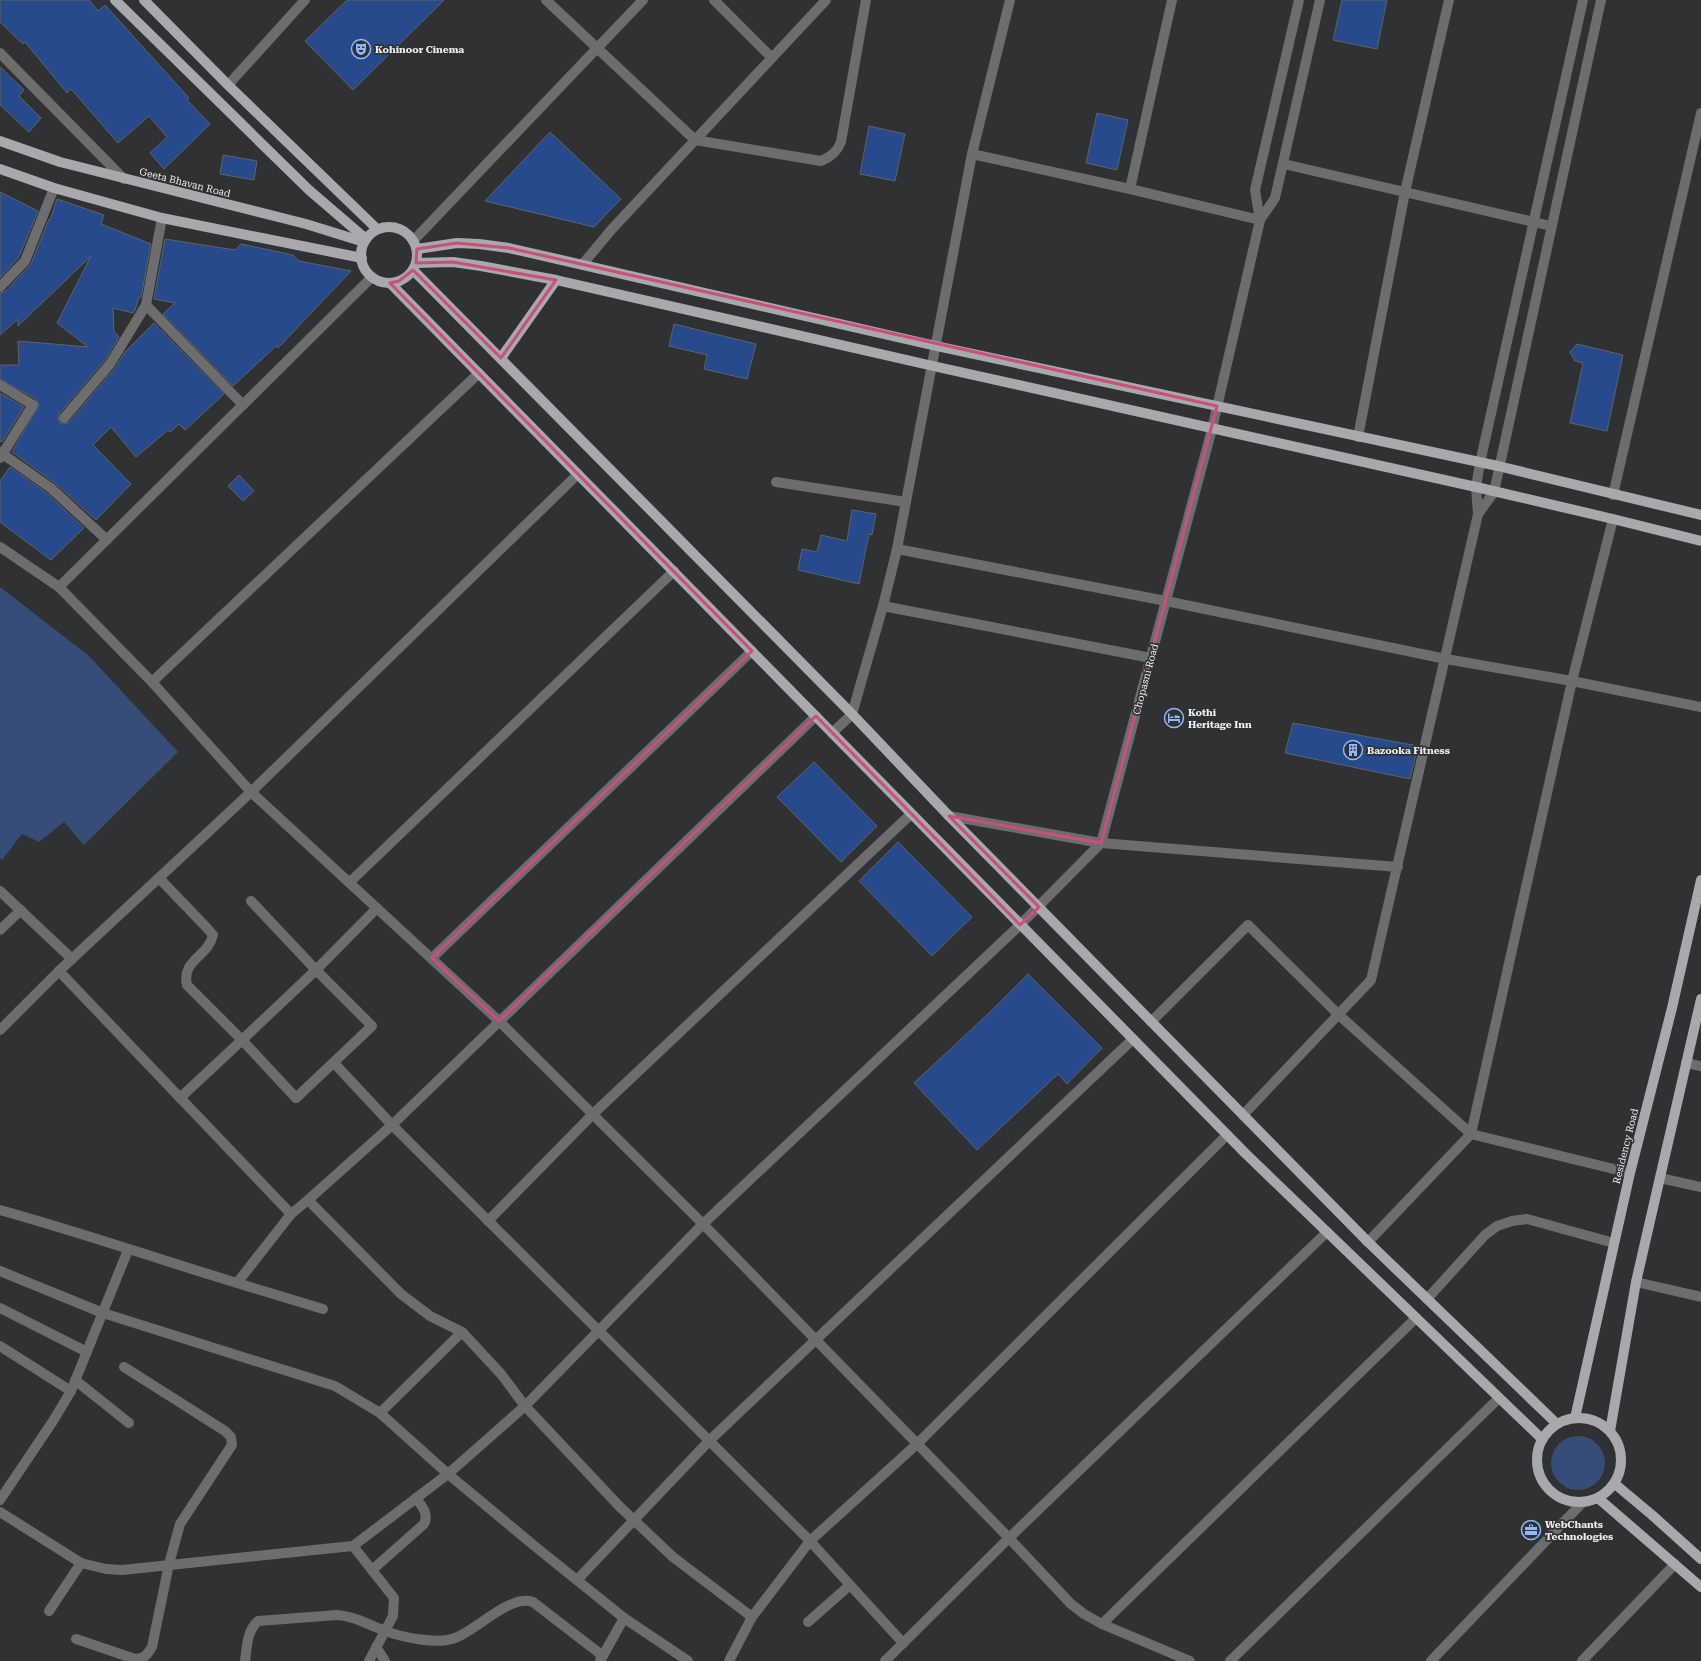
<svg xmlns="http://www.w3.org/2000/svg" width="1701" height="1661" font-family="'Roboto Serif',serif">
<rect width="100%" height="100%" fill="#2f3133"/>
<g fill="#364e77">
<path d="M 0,587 L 89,656 L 178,752 L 84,845 L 64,822 L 39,842 L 22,834 L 2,860 L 0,858 Z"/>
<circle cx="1578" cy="1463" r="27"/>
</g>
<g fill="#264a8c" stroke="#606265">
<path d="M 0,0 L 89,0 L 98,11 L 105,5 L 189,98 L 187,100 L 210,124 L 164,169 L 150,153 L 167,137 L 149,116 L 118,143 L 71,89 L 67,93 L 25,42 L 23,44 L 0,22 Z"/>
<path d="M 347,0 L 444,0 L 353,90 L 305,41 Z"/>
<path d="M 1342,0 L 1387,0 L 1377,49 L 1333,40 Z"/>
<path d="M 0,67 L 24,90 L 19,96 L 41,118 L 29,132 L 0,105 Z"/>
<path d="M 1097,113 L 1128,120 L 1117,170 L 1086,163 Z"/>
<path d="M 869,126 L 905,134 L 895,181 L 860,174 Z"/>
<path d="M 550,132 L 621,199 L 594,227 L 485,201 Z"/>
<path d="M 223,155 L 257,161 L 254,180 L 220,174 Z"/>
<path d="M 0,192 L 38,211 L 19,257 L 0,278 Z"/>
<path d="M 57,199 L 104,215 L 101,224 L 151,244 L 141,297 L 139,297 L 135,310 L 133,313 L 113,308 L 114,331 L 119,337 L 105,360 L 59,414 L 58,417 L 60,423 L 63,424 L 69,422 L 115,368 L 125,352 L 154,323 L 224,394 L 185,430 L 179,424 L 170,432 L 168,430 L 136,457 L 111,427 L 93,445 L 131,484 L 96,520 L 56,484 L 12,452 L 39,405 L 36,399 L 0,379 L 0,365 L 19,365 L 18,341 L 88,347 L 57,323 L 91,256 L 18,326 L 18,319 L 0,335 L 0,293 L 5,292 L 31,264 L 49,219 L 50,220 Z"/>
<path d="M 165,239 L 235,250 L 241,244 L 293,255 L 299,261 L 351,271 L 278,348 L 276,346 L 233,386 L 163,314 L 175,303 L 154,299 Z"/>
<path d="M 674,324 L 756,344 L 747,379 L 704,369 L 707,355 L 669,346 Z"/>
<path d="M 1577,344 L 1623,355 L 1607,431 L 1570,423 L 1583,363 L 1575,361 L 1570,352 Z"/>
<path d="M 0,393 L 24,407 L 2,442 L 0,441 Z"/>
<path d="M 10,467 L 48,494 L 84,528 L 51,560 L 0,522 L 0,481 Z"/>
<path d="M 239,475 L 254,491 L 243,501 L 228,486 Z"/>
<path d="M 852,510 L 876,514 L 872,535 L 869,534 L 859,584 L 798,570 L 802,549 L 817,552 L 821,535 L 847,541 Z"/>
<path d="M 1293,723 L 1418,746 L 1410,779 L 1285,753 Z"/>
<path d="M 814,762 L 877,826 L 841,862 L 777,797 Z"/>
<path d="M 898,842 L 972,917 L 932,956 L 859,881 Z"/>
<path d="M 1028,974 L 1102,1048 L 1067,1084 L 1058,1074 L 977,1150 L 914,1083 L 989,1013 Z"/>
</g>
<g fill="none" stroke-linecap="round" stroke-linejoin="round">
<g stroke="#6d6d6e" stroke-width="10">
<path d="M 546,0 L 695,140 L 821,161 C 831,157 837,152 841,142 L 866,0"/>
<path d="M 714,0 L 772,58"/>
<path d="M 0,53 L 124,179"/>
<path d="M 228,85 L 305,0"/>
<path d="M 972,154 L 1130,189 L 1260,220"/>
<path d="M 1284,164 L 1551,226"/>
<path d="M 1130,189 L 1172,0"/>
<path d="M 1260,220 L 1255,190 L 1299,0"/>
<path d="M 413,241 L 643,0"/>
<path d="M 582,265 L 612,229 L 826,0"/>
<path d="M 0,287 L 25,261 L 54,188"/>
<path d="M 146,305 L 243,405"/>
<path d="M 0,385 L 33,405 L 0,458"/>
<path d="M 64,418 L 110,364 L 146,305 L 162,218"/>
<path d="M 1358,437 L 1405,192 L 1449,0"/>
<path d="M 0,452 L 52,489 L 107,540"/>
<path d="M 776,482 L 906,502"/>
<path d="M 1613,495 L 1701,113"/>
<path d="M 1478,514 L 1494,492 L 1601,0"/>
<path d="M 0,547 L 59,587 L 152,682 L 251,792 L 499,1021 L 703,1224 L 1009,1538 L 1071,1604 L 1084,1614 L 1102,1624 L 1190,1661"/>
<path d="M 897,549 L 1166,601 L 1446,659 L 1572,681 L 1701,707"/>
<path d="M 59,587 L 372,277"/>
<path d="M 883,606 L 1151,658"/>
<path d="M 152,682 L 479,373"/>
<path d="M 832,733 L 852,714 L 883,606 L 897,549 L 972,154 L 1010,0"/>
<path d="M 949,816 L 1101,843 L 1398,867"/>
<path d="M 159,878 L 206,927 L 213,935 C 208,957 181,960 187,985 L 242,1040 L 316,970 L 251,901"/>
<path d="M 350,882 L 674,571"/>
<path d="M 0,891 L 72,959"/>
<path d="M 0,930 L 21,910"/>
<path d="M 432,958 L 752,651"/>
<path d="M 59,971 L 291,1214 L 308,1200 L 401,1294 L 430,1316 L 462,1332 L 501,1374 L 525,1406 L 620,1507 L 673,1557 L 752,1617 L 810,1541 L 917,1444 L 1227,1135"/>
<path d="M 1151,1022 L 1248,925 L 1339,1015 L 1471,1134 L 1630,1173"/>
<path d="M 0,1030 L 59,971 L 251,792 L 578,474"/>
<path d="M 334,1063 L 392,1125 L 810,1541 L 903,1643"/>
<path d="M 1686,1063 L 1701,1066"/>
<path d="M 180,1098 L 242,1040 L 296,1098 L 372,1026 L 316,970 L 377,908"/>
<path d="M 1243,1115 L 1371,980 L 1478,514 L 1476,487 L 1480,463 L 1583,0"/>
<path d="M 1660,1178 L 1701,1187"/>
<path d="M 308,1200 L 392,1125 L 816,716"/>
<path d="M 0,1210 C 80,1232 158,1259 237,1283 L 291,1214"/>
<path d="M 488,1221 L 592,1115 L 911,814"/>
<path d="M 1368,1242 L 1471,1134 L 1572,681 L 1613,519"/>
<path d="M 0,1271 L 103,1313 L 335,1386 L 380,1413 L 448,1474 L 537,1548 L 624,1618 L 688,1661"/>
<path d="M 1636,1282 L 1701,1297"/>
<path d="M 237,1283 L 323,1309"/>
<path d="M 1427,1299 L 1485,1235 L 1497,1226 L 1512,1221 L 1527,1219 L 1614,1243"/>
<path d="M 0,1308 L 87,1352"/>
<path d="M 0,1346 L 71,1391"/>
<path d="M 75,1380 L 129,1423"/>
<path d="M 380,1413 L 462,1332"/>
<path d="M 0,1500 L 53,1421 L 71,1391 L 128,1250"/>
<path d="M 0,1512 L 81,1563 L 106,1569 L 122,1570 L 353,1546 L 448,1474 L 525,1406 L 703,1224 L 1020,925 L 1101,843 L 1212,429 L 1260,220 L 1275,198 L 1320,0"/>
<path d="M 353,1546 L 394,1598 L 393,1616 L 369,1661"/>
<path d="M 372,1570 L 424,1524 C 429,1514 422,1506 416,1498"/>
<path d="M 577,1580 L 709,1441 L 1133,1039"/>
<path d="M 49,1611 L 81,1563"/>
<path d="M 808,1622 L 850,1585"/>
<path d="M 1102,1624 L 1416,1318"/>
<path d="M 76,1639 L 135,1659 C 145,1658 147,1655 152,1647 L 169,1564 L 180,1524 L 232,1445 L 231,1437 L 225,1431 L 124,1367"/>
<path d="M 376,1647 L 385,1661"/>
<path d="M 245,1661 C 247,1646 247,1631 258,1621 L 337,1615 C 354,1616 367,1624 383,1630 C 400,1637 437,1645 455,1638 C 477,1630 510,1594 533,1602 L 603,1656"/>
<path d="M 600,1661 L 624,1618"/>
<path d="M 729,1661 L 752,1617"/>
<path d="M 885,1661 L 1009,1538 L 1327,1232"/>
<path d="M 1230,1661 L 1499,1398"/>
<path d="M 1431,1661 L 1582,1503"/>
<path d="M 1582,1661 L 1675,1564"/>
</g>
<g stroke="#a8a9ac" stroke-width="10">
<path d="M 115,0 L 309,190 L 366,239"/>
<path d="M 144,0 L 228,85 L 377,229"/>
<path d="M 0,141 L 60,162 L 306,224 L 364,242"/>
<path d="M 0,169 L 54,188 L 162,218 L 362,258"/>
<circle cx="389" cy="255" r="28"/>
<path d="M 417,249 L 457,243 L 479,244 L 509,248 L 936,346 L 1498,466 L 1701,515"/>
<path d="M 416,263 L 453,262 L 481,266 L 556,280 L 933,366 L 1476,487 L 1613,519 L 1701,541"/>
<path d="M 413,270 L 852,714 L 949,816 L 1368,1242 L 1556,1423"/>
<path d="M 390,283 L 1246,1154 L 1542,1439"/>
<path d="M 501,358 L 556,280"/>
<circle cx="1579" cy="1460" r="42"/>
<path d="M 1575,1418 L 1630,1173 L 1672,1008 L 1701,880"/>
<path d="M 1610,1431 L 1636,1282 L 1701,999"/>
<path d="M 1615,1484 L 1652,1515 L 1701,1559"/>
<path d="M 1598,1498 L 1701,1587"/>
</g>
</g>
<path fill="none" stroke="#cc4d80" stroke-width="3" stroke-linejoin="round" d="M 457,243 L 509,248 L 1217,406 L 1101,843 L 949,816 L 1039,907 L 1020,925 L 816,716 L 499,1021 L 432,958 L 752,651 L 390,283 L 399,281 L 413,270 L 501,358 L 556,280 L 453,262 L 416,263 L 417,249 Z"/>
<defs>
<g id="theatre-ring" transform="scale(1)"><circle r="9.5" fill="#2f3133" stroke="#90b8fd" stroke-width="1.5"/><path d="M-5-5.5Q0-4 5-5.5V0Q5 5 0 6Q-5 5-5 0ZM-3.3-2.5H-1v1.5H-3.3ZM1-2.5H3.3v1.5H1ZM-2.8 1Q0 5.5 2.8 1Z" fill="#90b8fd"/></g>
<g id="hotel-ring" transform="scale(1)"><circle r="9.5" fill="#2f3133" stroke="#90b8fd" stroke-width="1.5"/><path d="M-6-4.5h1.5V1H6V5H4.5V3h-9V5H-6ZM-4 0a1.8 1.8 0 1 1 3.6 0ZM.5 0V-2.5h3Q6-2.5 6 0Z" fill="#90b8fd"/></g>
<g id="building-ring" transform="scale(1)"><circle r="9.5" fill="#2f3133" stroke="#90b8fd" stroke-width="1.5"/><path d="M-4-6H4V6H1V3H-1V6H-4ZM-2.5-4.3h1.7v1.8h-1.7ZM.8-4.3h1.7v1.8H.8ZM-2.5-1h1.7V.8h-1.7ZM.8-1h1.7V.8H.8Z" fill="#90b8fd"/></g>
<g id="office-ring" transform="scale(1)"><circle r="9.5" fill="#2f3133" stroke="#90b8fd" stroke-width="1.5"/><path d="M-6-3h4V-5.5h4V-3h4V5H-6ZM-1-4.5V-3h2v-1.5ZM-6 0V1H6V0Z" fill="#90b8fd"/></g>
</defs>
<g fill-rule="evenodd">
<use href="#theatre-ring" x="361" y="49"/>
<use href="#hotel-ring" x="1174" y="718"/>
<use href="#building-ring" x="1353" y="750"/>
<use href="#office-ring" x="1531" y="1530"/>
</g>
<g text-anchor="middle" stroke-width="3.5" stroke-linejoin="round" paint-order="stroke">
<g font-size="10" font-weight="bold" fill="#ecedee" stroke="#2f3133" text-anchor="start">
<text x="375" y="53">Kohinoor Cinema</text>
<text x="1188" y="716">Kothi<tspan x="1188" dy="12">Heritage Inn</tspan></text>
<text x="1367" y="754">Bazooka Fitness</text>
<text x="1545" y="1528">WebChants<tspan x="1545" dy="12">Technologies</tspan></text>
</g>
<g font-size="10" fill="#ecedee" stroke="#2f3133">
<text transform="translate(185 182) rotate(14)" y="4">Geeta Bhavan Road</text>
<text transform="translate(1145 679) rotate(-75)" y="4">Chopasni Road</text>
<text transform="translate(1625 1146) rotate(-76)" y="4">Residency Road</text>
</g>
</g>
</svg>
